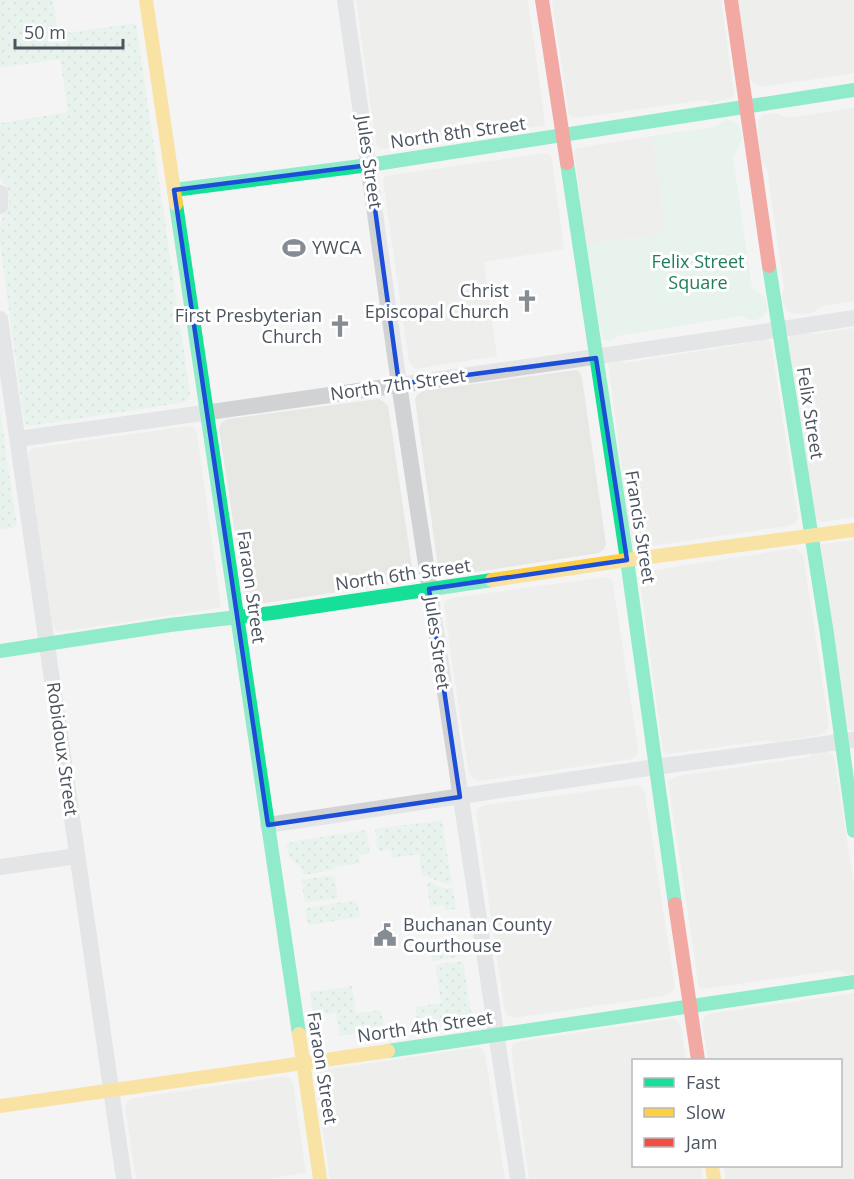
<svg xmlns="http://www.w3.org/2000/svg" width="854" height="1179" font-family="'Open Sans',sans-serif">
<defs>
<pattern id="grass-dots" width="8" height="8" patternUnits="userSpaceOnUse" patternTransform="scale(1.5)"><rect width="8" height="8" fill="#dbf1e6"/><path d="M2 2h.1M6 6h.1" fill="none" stroke="#bdd1c8" stroke-width="1.8" stroke-linecap="round"/></pattern>
</defs>
<rect width="100%" height="100%" fill="#f4f4f4"/>
<g fill="#e7e7e3">
<path d="M 356,0 L 528,0 L 545,123 L 543,126 L 537,127 L 383,149 L 379,148 L 376,144 Z"/>
<path d="M 552,0 L 721,0 L 734,93 L 731,98 L 712,103 L 705,100 L 577,118 L 573,117 L 569,115 Z"/>
<path d="M 737,0 L 854,0 L 854,73 L 763,87 L 751,82 Z"/>
<path d="M 854,108 L 854,301 L 823,306 L 812,313 L 798,314 L 791,313 L 786,310 L 781,296 L 784,289 L 767,168 L 761,162 L 758,120 L 763,114 L 777,113 L 786,118 Z"/>
<path d="M 652,136 L 667,233 L 586,245 L 574,151 L 577,148 Z"/>
<path d="M 546,153 L 550,155 L 552,159 L 564,249 L 484,262 L 497,356 L 416,369 L 413,367 L 409,362 L 383,181 L 385,176 Z"/>
<path d="M 854,328 L 854,517 L 822,522 L 816,519 L 788,342 L 791,335 L 808,331 L 812,334 Z"/>
<path d="M 767,338 L 771,343 L 798,519 L 795,523 L 788,526 L 638,548 L 632,546 L 608,363 L 619,358 L 625,363 L 749,343 L 749,339 Z"/>
<path d="M 576,370 L 580,372 L 582,378 L 606,544 L 604,549 L 599,553 L 449,576 L 443,575 L 440,573 L 438,568 L 415,399 L 417,395 L 423,391 Z"/>
<path d="M 378,399 L 383,401 L 388,406 L 412,567 L 411,576 L 404,582 L 252,605 L 245,601 L 219,428 L 222,422 L 228,419 Z"/>
<path d="M 189,426 L 194,427 L 197,433 L 220,600 L 220,608 L 59,632 L 55,629 L 52,623 L 28,456 L 29,451 L 34,448 Z"/>
<path d="M 854,540 L 854,730 L 852,731 L 846,728 L 821,544 Z"/>
<path d="M 795,548 L 803,554 L 828,718 L 829,726 L 825,732 L 820,735 L 776,742 L 769,740 L 669,754 L 663,752 L 639,574 L 643,572 Z"/>
<path d="M 606,577 L 611,579 L 613,584 L 638,748 L 637,754 L 632,759 L 478,781 L 472,778 L 468,769 L 444,607 L 445,601 L 452,598 Z"/>
<path d="M 825,750 L 833,755 L 835,762 L 854,886 L 854,973 L 847,974 L 838,970 L 703,989 L 699,988 L 668,781 L 678,776 L 809,757 L 813,752 Z"/>
<path d="M 637,785 L 641,787 L 645,792 L 675,987 L 672,992 L 664,996 L 513,1018 L 507,1015 L 504,1007 L 476,812 L 479,807 L 486,805 Z"/>
<path d="M 854,993 L 854,1179 L 726,1179 L 724,1166 L 840,1166 L 840,1060 L 708,1060 L 702,1023 L 705,1016 L 713,1013 Z"/>
<path d="M 672,1019 L 677,1021 L 681,1027 L 686,1060 L 634,1060 L 634,1166 L 701,1166 L 703,1179 L 529,1179 L 511,1050 L 513,1044 L 521,1041 Z"/>
<path d="M 479,1047 L 483,1050 L 485,1054 L 505,1179 L 330,1179 L 315,1077 L 318,1072 L 324,1070 Z"/>
<path d="M 286,1076 L 291,1079 L 293,1085 L 306,1173 L 268,1179 L 136,1179 L 125,1107 L 127,1101 L 134,1098 Z"/>
</g>
<g fill="url(#grass-dots)">
<path d="M 0,0 L 53,0 L 58,34 L 136,23 L 190,393 L 188,400 L 181,403 L 29,426 L 24,423 L 0,243 L 0,225 L 9,201 L 6,186 L 0,178 L 0,123 L 68,112 L 60,59 L 0,68 Z"/>
<path d="M 0,410 L 17,527 L 0,530 Z"/>
<path d="M 442,820 L 452,884 C 442,885 432,877 422,876 L 419,854 L 392,858 L 391,850 L 378,851 L 375,829 Z"/>
<path d="M 366,830 L 370,853 L 359,855 L 360,863 L 334,867 L 334,870 L 302,875 L 301,868 C 290,860 289,857 286,844 L 296,841 Z"/>
<path d="M 335,875 L 338,898 L 305,903 L 301,880 Z"/>
<path d="M 430,881 C 438,887 444,889 453,888 L 456,909 L 445,910 L 445,905 L 430,907 L 427,884 L 428,882 Z"/>
<path d="M 357,900 L 360,917 L 308,925 L 305,908 Z"/>
<path d="M 460,947 L 462,956 L 432,961 L 430,952 Z"/>
<path d="M 463,961 L 472,1017 L 418,1025 L 415,1007 L 441,1003 L 435,965 Z"/>
<path d="M 352,986 L 356,1013 L 381,1010 L 384,1029 L 340,1036 L 336,1013 L 313,1016 L 310,992 Z"/>
</g>
<path fill="#dbf1e6" d="M 727,119 C 748,126 744,141 733,157 L 752,288 L 766,298 L 767,312 C 758,322 753,322 741,316 L 618,336 L 613,340 L 607,341 L 602,339 L 586,245 L 667,233 L 652,136 L 714,127 Z"/>
<g fill="none" stroke-linecap="round" stroke-linejoin="round">
<g stroke="#d0d2d4" stroke-width="16">
<path d="M 345,0 L 399,384 L 518,1179"/>
<path d="M 0,193 L 0,206"/>
<path d="M 0,319 L 124,1179"/>
<path d="M 18,439 C 297,400 576,361 854,318"/>
<path d="M 268,825 L 655,767 L 854,740"/>
<path d="M 0,867 L 77,856"/>
</g>
<g stroke="#16e098" stroke-width="14">
<path d="M 567,163 L 627,560 L 675,904"/>
<path d="M 174,190 L 369,165 L 854,90"/>
<path d="M 176,204 L 299,1034"/>
<path d="M 769,266 L 827,634 L 854,831"/>
<path d="M 0,651 L 170,625 L 272,613 L 492,580"/>
<path d="M 388,1051 L 854,982"/>
</g>
<g stroke="#ffcf43" stroke-width="14">
<path d="M 146,0 L 176,204"/>
<path d="M 492,580 L 627,560 L 854,530"/>
<path d="M 299,1034 L 320,1179"/>
<path d="M 0,1106 L 388,1051"/>
<path d="M 712,1166 L 714,1179"/>
</g>
<g stroke="#f24e42" stroke-width="14">
<path d="M 542,0 L 567,163"/>
<path d="M 731,0 L 769,266"/>
<path d="M 675,904 L 698,1060"/>
</g>
</g>
<path d="M0 0H854V1179H0ZM 369,165 L 399,384 L 596,358 L 627,560 L 429,589 L 460,797 L 268,825 L 174,190 Z" fill="#f4f4f4" fill-opacity=".55" fill-rule="evenodd"/>
<path fill="none" stroke="#1d4ed8" stroke-width="4.5" stroke-linejoin="round" d="M 369,165 L 399,384 L 596,358 L 627,560 L 429,589 L 460,797 L 268,825 L 174,190 Z"/>
<defs>
<g id="stadium-bare" transform="scale(1.8)"><path d="M0-5a6.5 5 0 1 0 0 10a6.5 5 0 1 0 0-10ZM-3.5-1.8h7v3.6h-7Z" fill="#868c93" stroke="#fff" stroke-width="2.5" paint-order="stroke"/></g>
<g id="church-bare" transform="scale(1.8)"><path d="M-1.2-6h2.4v3.5h3.3v2.4h-3.3V6h-2.4V-.1h-3.3v-2.4h3.3Z" fill="#868c93" stroke="#fff" stroke-width="2.5" paint-order="stroke"/></g>
<g id="civic-bare" transform="scale(1.8)"><path d="M-.6-6.5H3V-4.5H.6V-3L4-1V1h2V6H-6V1h2V-1L-.6-3ZM-1.2 2.5V6h2.4V2.5Z" fill="#868c93" stroke="#fff" stroke-width="2.5" paint-order="stroke"/></g>
</defs>
<g fill-rule="evenodd">
<use href="#stadium-bare" x="294" y="248"/>
<use href="#church-bare" x="527" y="301"/>
<use href="#church-bare" x="340" y="326"/>
<use href="#civic-bare" x="385" y="935"/>
</g>
<g text-anchor="middle" stroke-width="6" stroke-linejoin="round" paint-order="stroke">
<g font-size="18" fill="#4b545f" stroke="#fff">
<text transform="translate(458 133) rotate(-8)" y="6">North 8th Street</text>
<text transform="translate(369 162) rotate(82)" y="6">Jules Street</text>
<text transform="translate(398 385) rotate(-8)" y="6">North 7th Street</text>
<text transform="translate(810 413) rotate(81)" y="6">Felix Street</text>
<text transform="translate(640 527) rotate(81)" y="6">Francis Street</text>
<text transform="translate(403 575) rotate(-8)" y="6">North 6th Street</text>
<text transform="translate(251 587) rotate(82)" y="6">Faraon Street</text>
<text transform="translate(437 643) rotate(82)" y="6">Jules Street</text>
<text transform="translate(62 749) rotate(82)" y="6">Robidoux Street</text>
<text transform="translate(425 1027) rotate(-8)" y="6">North 4th Street</text>
<text transform="translate(322 1068) rotate(81)" y="6">Faraon Street</text>
</g>
<g font-size="18" fill="#4b545f" stroke="#fff" text-anchor="start">
<text x="312" y="254">YWCA</text>
<text x="509" y="297" text-anchor="end">Christ<tspan x="509" dy="21">Episcopal Church</tspan></text>
<text x="322" y="322" text-anchor="end">First Presbyterian<tspan x="322" dy="21">Church</tspan></text>
<text x="403" y="931">Buchanan County<tspan x="403" dy="21">Courthouse</tspan></text>
</g>
<g font-size="18" fill="#1f7e59" stroke="#fff">
<text x="698" y="268">Felix Street<tspan x="698" dy="21">Square</tspan></text>
</g>
</g>
<rect x="632" y="1059" width="210" height="108" fill="#ffffff" stroke="#b7bbbf" stroke-width="1.5"/>
<rect x="644" y="1078" width="30" height="9" fill="#16e098" stroke="#b7bbbf" stroke-width="1.5"/>
<text x="686" y="1089" font-size="18" fill="#4b545f">Fast</text>
<rect x="644" y="1108" width="30" height="9" fill="#ffcf43" stroke="#b7bbbf" stroke-width="1.5"/>
<text x="686" y="1119" font-size="18" fill="#4b545f">Slow</text>
<rect x="644" y="1138" width="30" height="9" fill="#f24e42" stroke="#b7bbbf" stroke-width="1.5"/>
<text x="686" y="1149" font-size="18" fill="#4b545f">Jam</text>
<path d="M15 39v9h108v-9" fill="none" stroke="#4b545f" stroke-width="3"/>
<text x="24" y="39" font-size="18" fill="#4b545f" stroke="#ffffff" stroke-width="4.5" paint-order="stroke">50 m</text>
</svg>
